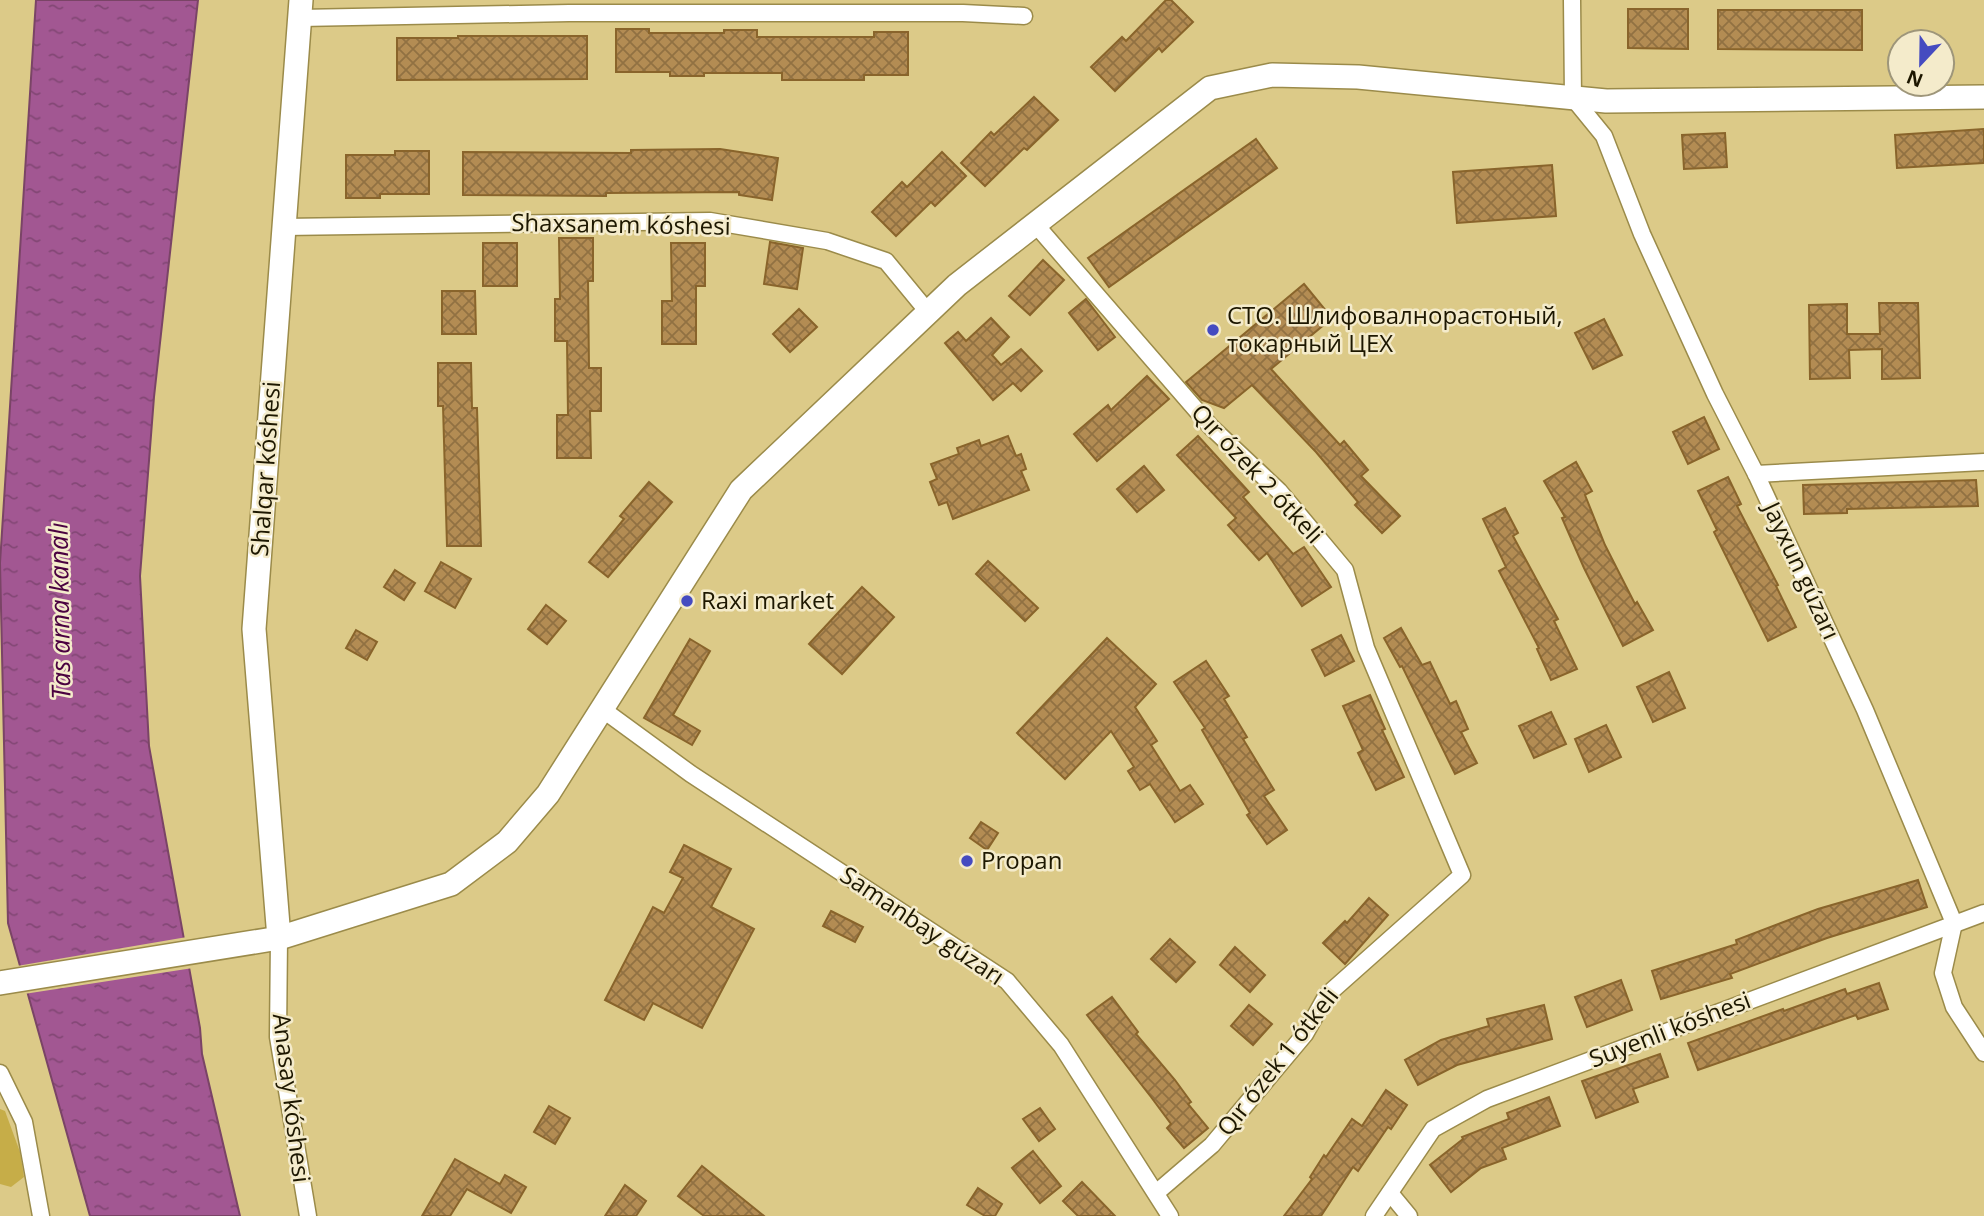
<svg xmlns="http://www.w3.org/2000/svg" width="1984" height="1216" font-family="'Open Sans',sans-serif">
<defs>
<pattern id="water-ripples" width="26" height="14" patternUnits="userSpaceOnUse" patternTransform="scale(1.75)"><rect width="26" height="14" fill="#a25792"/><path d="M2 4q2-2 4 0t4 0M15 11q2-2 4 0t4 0" fill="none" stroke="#834775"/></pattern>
<pattern id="building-cross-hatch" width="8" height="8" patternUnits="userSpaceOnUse" patternTransform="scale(1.75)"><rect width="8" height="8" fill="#b38c53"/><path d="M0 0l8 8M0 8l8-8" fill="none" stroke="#917142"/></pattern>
</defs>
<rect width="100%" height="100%" fill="#dcca88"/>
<path fill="#c6ad48" d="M 0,1109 L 5,1111 L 20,1152 L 24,1177 L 11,1187 L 0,1184 Z"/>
<path fill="url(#water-ripples)" stroke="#7a4466" stroke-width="2" d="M 36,0 L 198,0 L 154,397 L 140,576 L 149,746 L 200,1028 L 202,1054 L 240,1216 L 90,1216 L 8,923 L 0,563 Z"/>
<path fill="#dcca88" d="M 187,937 L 193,968 L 24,994 L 17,966 Z"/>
<g fill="url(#building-cross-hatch)" stroke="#89642b" stroke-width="2">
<path d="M 1166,0 L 1171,0 L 1193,22 L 1162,52 L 1159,48 L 1115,91 L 1091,67 L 1122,37 L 1126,41 Z"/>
<path d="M 1628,9 L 1688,9 L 1688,49 L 1628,48 Z"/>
<path d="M 1718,10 L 1862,10 L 1862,50 L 1718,49 Z"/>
<path d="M 616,29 L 649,29 L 649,33 L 724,33 L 724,30 L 757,30 L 757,37 L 874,37 L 874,32 L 908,32 L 908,75 L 864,75 L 864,80 L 782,80 L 782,73 L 704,73 L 704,76 L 670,76 L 670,72 L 616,72 Z"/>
<path d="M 458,36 L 587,36 L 587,79 L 397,80 L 397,38 L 458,38 Z"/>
<path d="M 1034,97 L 1058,120 L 1027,150 L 1024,148 L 985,186 L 961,163 L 991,132 L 994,135 Z"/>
<path d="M 1984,129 L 1984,163 L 1897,168 L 1895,135 Z"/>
<path d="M 1725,133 L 1727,167 L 1684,169 L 1682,135 Z"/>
<path d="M 1256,139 L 1277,168 L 1109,287 L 1088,258 Z"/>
<path d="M 720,149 L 778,158 L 772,200 L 739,195 L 739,192 L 606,193 L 606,196 L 463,195 L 463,152 L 631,153 L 631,150 Z"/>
<path d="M 395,151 L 429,151 L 429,194 L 380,194 L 380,198 L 346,198 L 346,155 L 395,155 Z"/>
<path d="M 942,152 L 966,176 L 935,206 L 931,202 L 896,236 L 872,212 L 902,182 L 907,187 Z"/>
<path d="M 1552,165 L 1556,216 L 1457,223 L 1453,172 Z"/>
<path d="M 559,238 L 593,238 L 593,281 L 588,281 L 589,368 L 601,368 L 601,411 L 590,411 L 591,458 L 557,458 L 557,415 L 568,415 L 567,341 L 555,341 L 555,299 L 560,299 Z"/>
<path d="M 770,242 L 803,248 L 797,289 L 764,284 Z"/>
<rect x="483" y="243" width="34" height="43"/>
<path d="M 671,243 L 705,243 L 705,286 L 696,286 L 696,344 L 662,344 L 662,301 L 672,301 Z"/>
<path d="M 1043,260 L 1064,280 L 1030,315 L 1009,296 Z"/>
<path d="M 1304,284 L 1332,318 L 1271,369 L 1340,445 L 1344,441 L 1368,470 L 1361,476 L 1400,516 L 1382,533 L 1355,505 L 1358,502 L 1316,452 L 1252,385 L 1224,408 L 1202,400 L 1186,382 Z"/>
<path d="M 442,291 L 475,291 L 476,334 L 442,334 Z"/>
<path d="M 1086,299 L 1115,337 L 1098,350 L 1069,313 Z"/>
<path d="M 1879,303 L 1918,303 L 1920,378 L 1882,379 L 1882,349 L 1849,350 L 1850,378 L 1810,379 L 1809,305 L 1847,304 L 1847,334 L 1880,334 Z"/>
<path d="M 799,309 L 817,327 L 790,352 L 773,334 Z"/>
<path d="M 991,318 L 1009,337 L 992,355 L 1001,365 L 1021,349 L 1042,371 L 1021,391 L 1013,383 L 993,400 L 945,343 L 958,332 L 966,341 Z"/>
<path d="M 1604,319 L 1622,355 L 1593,369 L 1575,333 Z"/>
<path d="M 438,363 L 471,363 L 472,408 L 477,408 L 481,546 L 447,546 L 443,406 L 438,406 Z"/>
<path d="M 1147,376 L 1169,399 L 1097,461 L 1074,434 L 1108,405 L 1111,410 Z"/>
<path d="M 1704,417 L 1719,449 L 1688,464 L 1673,432 Z"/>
<path d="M 1008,436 L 1016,456 L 1021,454 L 1026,469 L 1021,471 L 1029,490 L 953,519 L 947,502 L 939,505 L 930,482 L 937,479 L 931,464 L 959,454 L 957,448 L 979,440 L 981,446 Z"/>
<path d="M 1198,436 L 1249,492 L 1243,497 L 1293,554 L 1304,547 L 1331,587 L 1302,606 L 1267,553 L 1259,560 L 1228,525 L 1236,518 L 1177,455 Z"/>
<path d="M 1576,462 L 1592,491 L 1585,495 L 1605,545 L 1635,604 L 1637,602 L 1653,630 L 1623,646 L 1584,568 L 1562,518 L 1565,517 L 1544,481 Z"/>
<path d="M 1144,466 L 1164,490 L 1137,512 L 1117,489 Z"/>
<path d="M 1728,477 L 1741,504 L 1737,506 L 1778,585 L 1776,586 L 1796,627 L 1768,641 L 1714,532 L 1717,530 L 1698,491 Z"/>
<path d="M 1976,480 L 1978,506 L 1847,509 L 1847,513 L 1804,514 L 1803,485 Z"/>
<path d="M 649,482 L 672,502 L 608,577 L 589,562 L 624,519 L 620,516 Z"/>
<path d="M 1505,508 L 1518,533 L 1513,536 L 1558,619 L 1554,621 L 1577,669 L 1551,680 L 1537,649 L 1539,648 L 1499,571 L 1506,567 L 1483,519 Z"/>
<path d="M 988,561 L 1038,608 L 1025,621 L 976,574 Z"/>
<path d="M 441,562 L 471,579 L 455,608 L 425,591 Z"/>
<path d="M 395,570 L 415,583 L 404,600 L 384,587 Z"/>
<path d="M 862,587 L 894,617 L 842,674 L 809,644 Z"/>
<path d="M 546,605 L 566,621 L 547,644 L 528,629 Z"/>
<path d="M 1401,628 L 1422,665 L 1430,662 L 1450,704 L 1456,701 L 1468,729 L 1461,732 L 1477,763 L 1455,774 L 1402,666 L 1400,667 L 1384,638 Z"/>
<path d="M 356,630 L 377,642 L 367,660 L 346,648 Z"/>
<path d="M 1341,635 L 1354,661 L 1325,676 L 1312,650 Z"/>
<path d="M 1107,638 L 1156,684 L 1135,707 L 1157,741 L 1151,745 L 1180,791 L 1190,785 L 1203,804 L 1175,822 L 1150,784 L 1140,790 L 1128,771 L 1134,767 L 1111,731 L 1065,779 L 1017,733 Z"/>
<path d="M 690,639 L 710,651 L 673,715 L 700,731 L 692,745 L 644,718 Z"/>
<path d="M 1206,661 L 1229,696 L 1224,699 L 1247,737 L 1243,739 L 1274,790 L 1264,796 L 1287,830 L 1267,844 L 1247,815 L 1250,813 L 1202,730 L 1205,728 L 1174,682 Z"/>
<path d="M 1669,672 L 1685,708 L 1653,722 L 1637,687 Z"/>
<path d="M 1370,695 L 1385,729 L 1382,730 L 1404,777 L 1376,790 L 1358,753 L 1363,750 L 1343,706 Z"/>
<path d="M 1551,712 L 1566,744 L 1534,758 L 1519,726 Z"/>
<path d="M 1606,725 L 1621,757 L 1589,772 L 1575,739 Z"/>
<path d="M 981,822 L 998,833 L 987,850 L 970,838 Z"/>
<path d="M 684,845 L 731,869 L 711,907 L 754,929 L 702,1028 L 653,1003 L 644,1020 L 605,1000 L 653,907 L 664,913 L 683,878 L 670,872 Z"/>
<path d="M 1918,880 L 1927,907 L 1827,938 L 1730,974 L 1732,978 L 1661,999 L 1652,971 L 1737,944 L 1736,940 L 1818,909 Z"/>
<path d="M 1369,898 L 1388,915 L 1345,964 L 1323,943 L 1345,921 L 1347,923 Z"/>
<path d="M 831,911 L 863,927 L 855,942 L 823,926 Z"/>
<path d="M 1170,939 L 1195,962 L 1176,982 L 1151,959 Z"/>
<path d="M 1235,947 L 1265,975 L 1250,992 L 1220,965 Z"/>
<path d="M 1621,980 L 1632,1010 L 1587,1027 L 1575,997 Z"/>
<path d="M 1879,983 L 1888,1009 L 1858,1019 L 1856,1015 L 1698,1070 L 1688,1043 L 1783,1009 L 1784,1011 L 1845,989 L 1847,994 Z"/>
<path d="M 1112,997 L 1138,1032 L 1136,1034 L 1175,1080 L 1191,1102 L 1188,1104 L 1208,1128 L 1184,1148 L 1167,1128 L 1171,1124 L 1151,1097 L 1087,1015 Z"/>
<path d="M 1249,1005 L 1272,1024 L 1253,1045 L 1231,1026 Z"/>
<path d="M 1544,1005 L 1552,1039 L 1457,1065 L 1418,1085 L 1405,1060 L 1441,1040 L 1489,1026 L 1487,1019 Z"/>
<path d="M 1660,1054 L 1668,1077 L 1633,1089 L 1638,1102 L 1596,1118 L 1582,1081 Z"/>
<path d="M 1386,1090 L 1407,1105 L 1391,1129 L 1388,1127 L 1358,1171 L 1353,1167 L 1321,1216 L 1284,1216 L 1312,1179 L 1310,1177 L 1324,1155 L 1326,1157 L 1352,1119 L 1362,1126 Z"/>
<path d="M 1549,1097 L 1560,1126 L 1502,1148 L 1506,1159 L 1481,1168 L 1451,1192 L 1430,1165 L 1463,1139 L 1462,1137 L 1509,1119 L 1507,1113 Z"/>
<path d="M 549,1106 L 570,1118 L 555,1144 L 534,1132 Z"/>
<path d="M 1040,1108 L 1055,1129 L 1039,1141 L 1023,1119 Z"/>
<path d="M 1033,1151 L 1061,1186 L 1040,1203 L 1012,1168 Z"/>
<path d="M 455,1159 L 500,1184 L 505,1175 L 526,1187 L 511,1213 L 467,1189 L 450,1216 L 422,1216 Z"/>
<path d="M 702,1166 L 764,1216 L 704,1216 L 678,1196 Z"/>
<path d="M 1082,1182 L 1115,1216 L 1078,1216 L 1063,1201 Z"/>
<path d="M 625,1185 L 646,1201 L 636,1216 L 605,1216 Z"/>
<path d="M 978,1188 L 1002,1204 L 995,1216 L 985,1216 L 967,1205 Z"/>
</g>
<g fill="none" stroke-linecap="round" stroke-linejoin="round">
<g stroke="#9b8b4a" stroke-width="19">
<g id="street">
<path d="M 1572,0 L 1573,98 L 1604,136 L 1642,234 L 1715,394 L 1756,474 L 1865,710 L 1954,923 L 1943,973 L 1954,1007 L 1984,1053"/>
<path d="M 300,18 L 569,13 L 963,13 L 1024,16"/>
<path d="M 1036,225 L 1211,427 L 1279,491 L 1345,570 L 1366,648 L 1462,875 L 1327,995 L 1305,1034 L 1212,1145 L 1156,1193"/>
<path d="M 284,227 L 710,221 L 827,241 L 886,261 L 928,312"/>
<path d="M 1756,474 L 1984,462"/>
<path d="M 602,709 L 691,774 L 1007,981 L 1061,1045 L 1170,1216"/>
<path d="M 279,938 L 278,1037 L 308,1216"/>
<path d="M 0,1073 L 24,1122 L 41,1216"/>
<path d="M 1390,1193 L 1409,1216"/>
<path d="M 1374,1216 L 1433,1129 L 1487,1099 L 1984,913"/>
</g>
</g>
<g stroke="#9b8b4a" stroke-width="26">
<g id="secondary">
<path d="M 279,938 L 254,629 L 301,0"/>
<path d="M 0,983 L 279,938 L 451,884 L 507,842 L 548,794 L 741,490 L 957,285 L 1210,88 L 1272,75 L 1358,77 L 1606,101 L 1984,97"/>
</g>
</g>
<use href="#street" stroke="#fff" stroke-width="16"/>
<use href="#secondary" stroke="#fff" stroke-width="23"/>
</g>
<g fill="#454bc0" stroke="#f4ebcb" stroke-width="2.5">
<circle cx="1213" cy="330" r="7"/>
<circle cx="687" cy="601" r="7"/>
<circle cx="967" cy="861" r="7"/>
</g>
<g text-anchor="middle" stroke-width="5" stroke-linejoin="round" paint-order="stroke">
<g font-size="24" fill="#1d1700" stroke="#f4ebcb">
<text transform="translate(621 225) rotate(1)" y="8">Shaxsanem kóshesi</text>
<text transform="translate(266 469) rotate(-86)" y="8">Shalqar kóshesi</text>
<text transform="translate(1257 474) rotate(47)" y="8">Qır ózek 2 ótkeli</text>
<text transform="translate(1801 571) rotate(65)" y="8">Jayxun gúzarı</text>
<text transform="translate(922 926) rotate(34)" y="8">Samanbay gúzarı</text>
<text transform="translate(1670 1030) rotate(-21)" y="8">Suyenli kóshesi</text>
<text transform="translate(1278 1062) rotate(-52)" y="8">Qır ózek 1 ótkeli</text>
<text transform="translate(291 1098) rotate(83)" y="8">Anasay kóshesi</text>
</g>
<g font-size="24" fill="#1d1700" stroke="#f4ebcb" text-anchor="start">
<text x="1227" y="324">СТО. Шлифовалнорастоный,<tspan x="1227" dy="28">токарный ЦЕХ</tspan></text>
<text x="701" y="609">Raxi market</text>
<text x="981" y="869">Propan</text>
</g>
<g font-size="26" font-style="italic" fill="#4a0140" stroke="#f4ebcb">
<text transform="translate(60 611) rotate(-91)" y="9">Tas arna kanalı</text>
</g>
</g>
<g transform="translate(1921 63) rotate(202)"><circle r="33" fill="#f4ebcb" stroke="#9e967a" stroke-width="2"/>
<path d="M0-5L12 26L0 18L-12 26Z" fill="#454bc0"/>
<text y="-10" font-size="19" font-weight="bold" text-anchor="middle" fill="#1d1700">N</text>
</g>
</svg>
